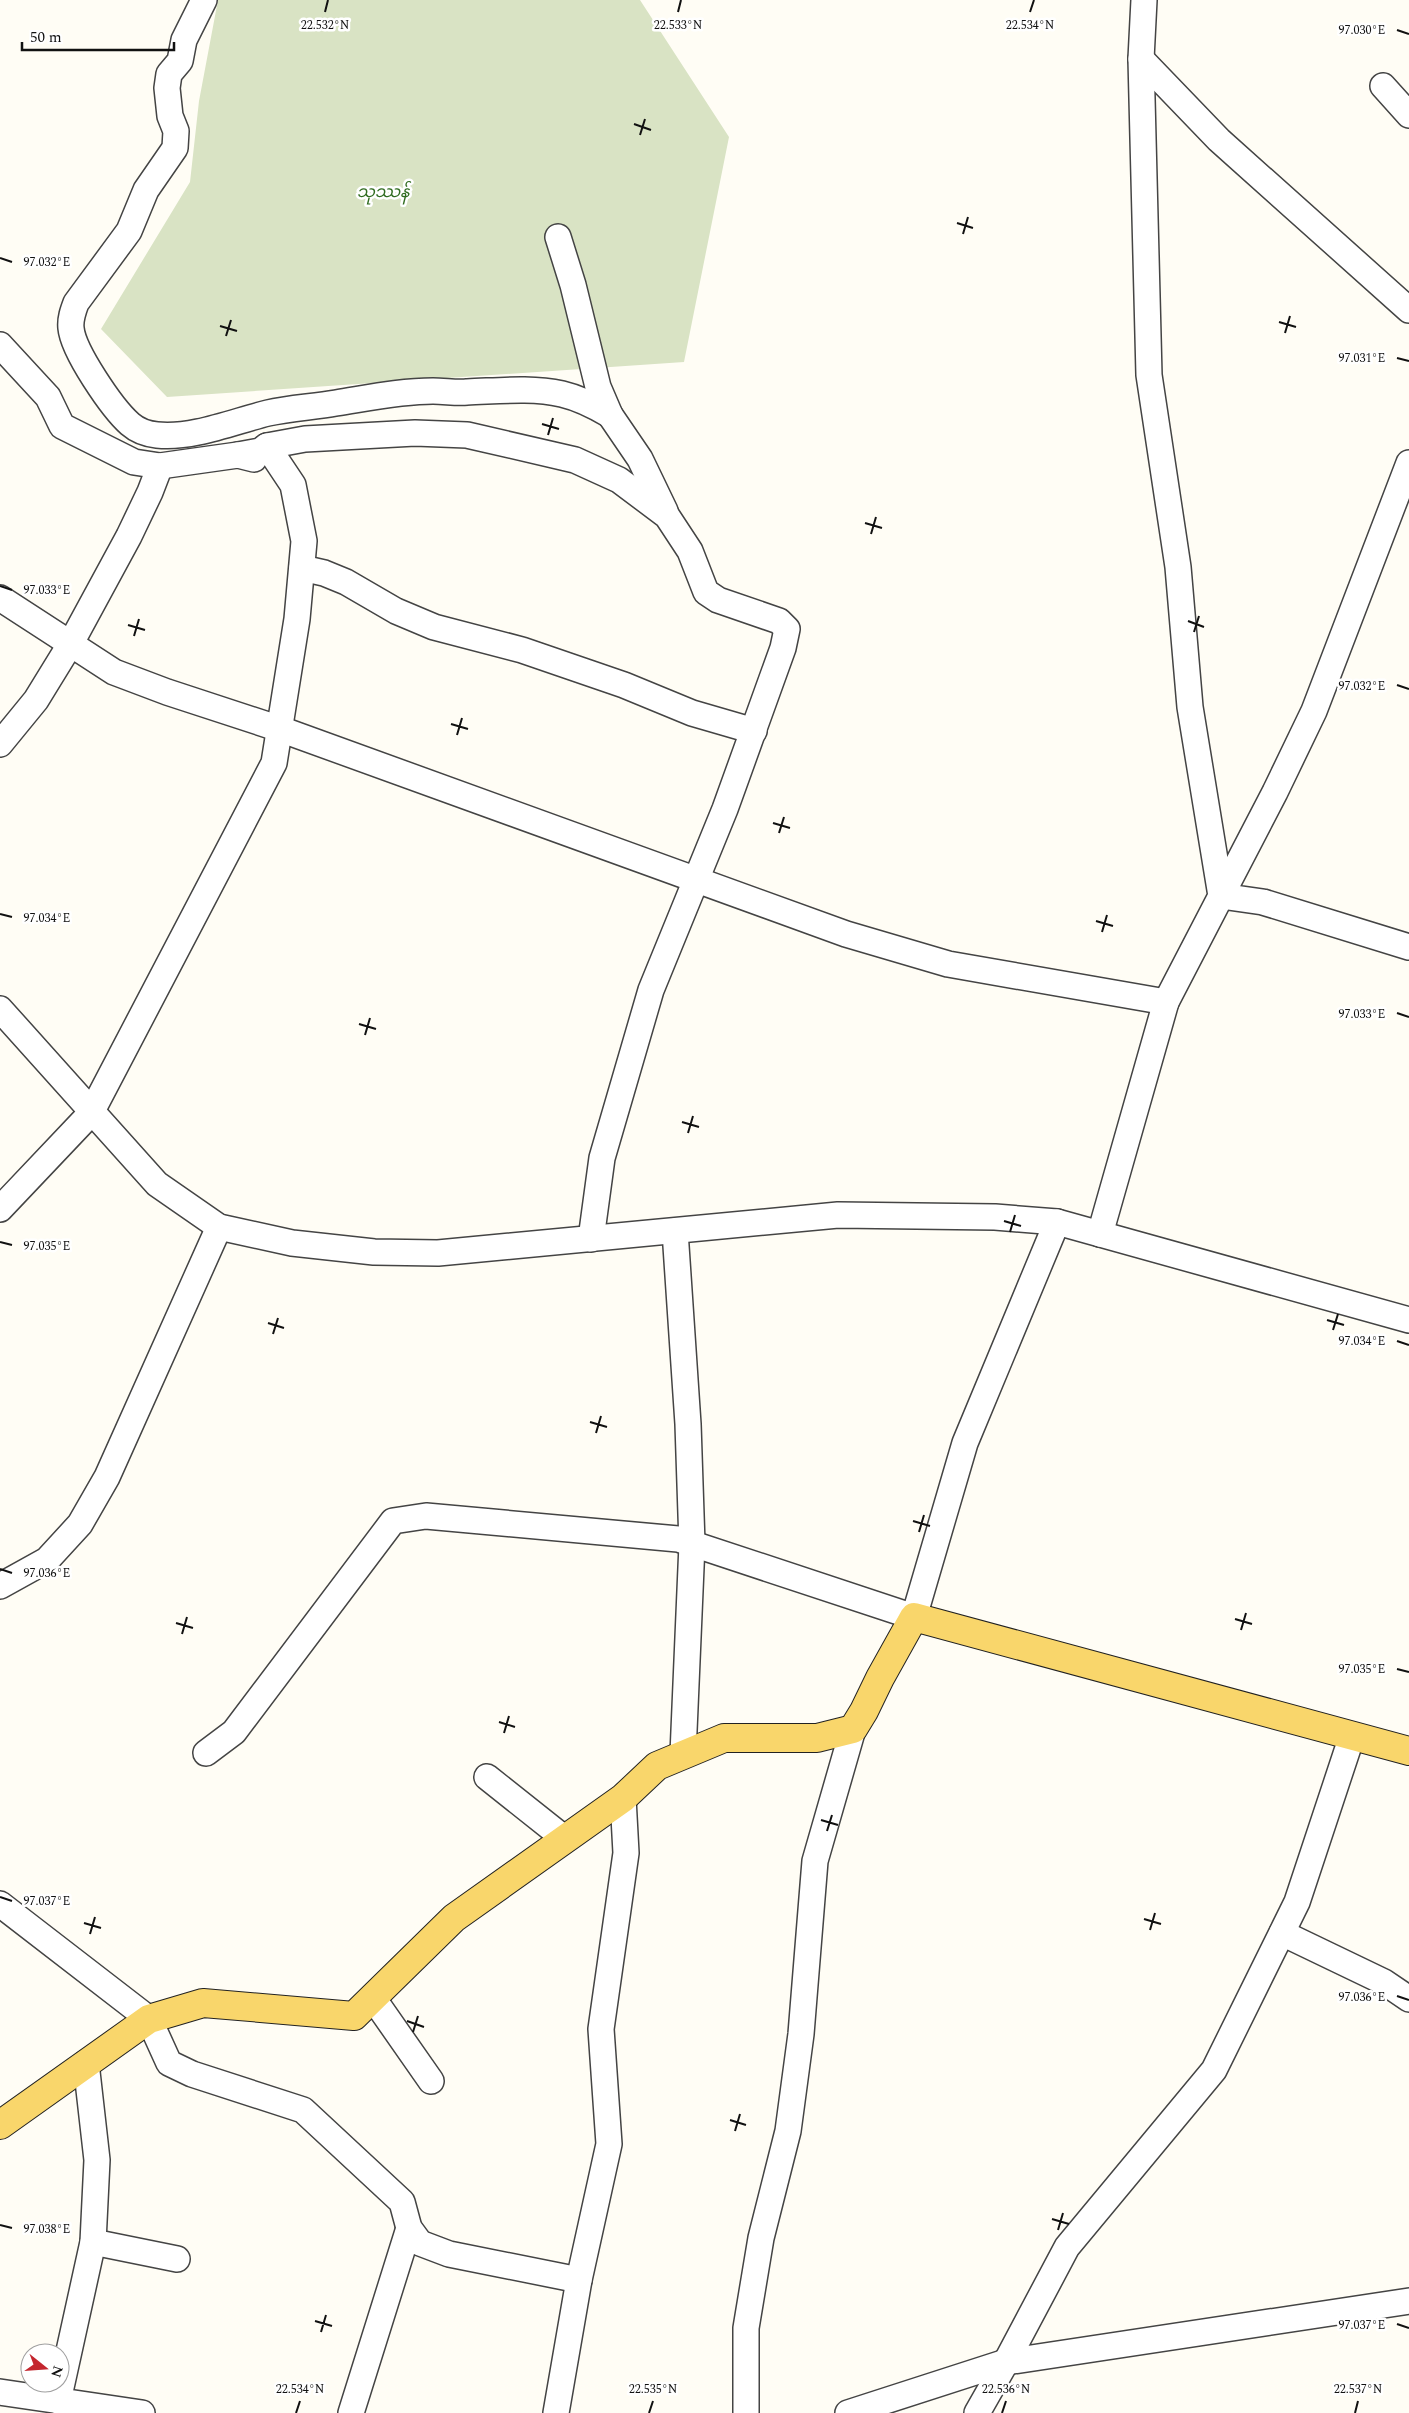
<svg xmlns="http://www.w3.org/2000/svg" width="1409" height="2413" font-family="Spectral,'Noto Sans Myanmar',serif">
<rect width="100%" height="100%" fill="#fffdf5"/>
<path fill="#d9e3c4" d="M 218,0 L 640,0 L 729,137 L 684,362 L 167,397 L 101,329 L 190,182 L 199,101 Z"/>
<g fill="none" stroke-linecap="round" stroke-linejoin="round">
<g stroke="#444" stroke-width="28">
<g id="minor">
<path d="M 204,0 L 184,40 L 180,61 L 169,74 L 167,88 L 170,116 L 176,131 L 175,148 L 146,190 L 129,231 L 76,303 C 73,311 70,319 71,328 C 73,351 112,408 130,424 C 138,431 147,434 157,435 C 192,439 235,421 268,413 C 290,408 313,407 336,403 C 368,398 401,391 433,391 C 445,391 456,393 467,392 C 498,391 531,387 562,394 C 579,398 595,406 610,415"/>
<path d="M 1141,59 L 1219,140 L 1409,310"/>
<path d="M 1383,86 L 1409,115"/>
<path d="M 558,237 L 573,285 L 598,387 L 610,415 L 640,459 L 665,511"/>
<path d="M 0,345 L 48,397 L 62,426 L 134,462 L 160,466 L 238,455 L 254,459"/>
<path d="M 238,455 L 260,451 L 267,446 L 305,439 L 415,433 L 467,435 L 575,460 L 619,480 L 667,516 L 690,551 L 706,592 L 718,600 L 779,621 L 787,629 L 783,648 L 725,809 L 651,990 L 602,1158 L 591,1239"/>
<path d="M 1409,463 L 1314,711 L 1275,792 L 1221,896 L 1263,902 L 1409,947"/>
<path d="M 302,568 L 324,573 L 346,582 L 396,611 L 434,627 L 522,650 L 624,685 L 692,713 L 754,731"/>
<path d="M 0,598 L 114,672 L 167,692 L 280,729 L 846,934 L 948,964 L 1166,1002"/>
<path d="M 0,744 L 36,700 L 71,643 L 129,536 L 150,492 L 160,466"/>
<path d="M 0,1009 L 157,1184 L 219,1227 L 292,1243 L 374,1252 L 438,1253 L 838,1215 L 995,1217 L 1057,1222 L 1409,1320"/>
<path d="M 0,1209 L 91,1113 L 274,763 L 297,619 L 304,541 L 293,485 L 267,446"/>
<path d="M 675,1231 L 688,1424 L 692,1544 L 683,1754"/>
<path d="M 1100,1234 L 1166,1002 L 1221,896 L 1190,707 L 1178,567 L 1149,375 L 1141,59 L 1144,0"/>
<path d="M 0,1586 L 47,1560 L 80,1524 L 107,1477 L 219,1227"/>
<path d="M 206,1753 L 234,1732 L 393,1521 L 426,1516 L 678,1539 L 914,1617 L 965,1443 L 1057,1222"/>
<path d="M 487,1777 L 565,1839"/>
<path d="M 0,1904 L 149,2019 L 169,2063 L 192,2074 L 303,2110 L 402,2202 L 409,2228 L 420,2243 L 449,2254 L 579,2280"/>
<path d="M 1282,1933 L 1384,1982 L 1409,1999"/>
<path d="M 373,1998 L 431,2081"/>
<path d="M 93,2242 L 177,2259"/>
<path d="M 0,2392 L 142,2413"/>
<path d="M 58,2401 L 93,2242 L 97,2160 L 86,2063"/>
<path d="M 351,2413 L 409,2228"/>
<path d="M 556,2413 L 579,2280 L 609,2144 L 601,2029 L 626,1853 L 623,1798"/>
<path d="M 746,2413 L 746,2328 L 761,2238 L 788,2131 L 801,2034 L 815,1861 L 853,1729"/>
<path d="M 848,2413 L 1006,2362 L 1409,2301"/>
<path d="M 977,2413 L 1006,2362 L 1067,2247 L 1214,2070 L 1297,1902 L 1352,1736"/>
</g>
</g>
<g stroke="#222" stroke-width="30">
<path id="major" d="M 0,2125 L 149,2019 L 203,2003 L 354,2016 L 454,1918 L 623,1798 L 657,1766 L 724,1738 L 817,1738 L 853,1729 L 864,1711 L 880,1678 L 914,1617 L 1409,1751"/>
</g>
<use href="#minor" stroke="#fff" stroke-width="25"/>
<use href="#major" stroke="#f9d66b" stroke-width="28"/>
</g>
<path fill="none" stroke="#111" stroke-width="2" d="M 325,12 L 328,0M 678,12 L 681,0M 1030,12 L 1034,0M 1397,30 L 1409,34M 634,124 L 651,130M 640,135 L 645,119M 957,223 L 973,228M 963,234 L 968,217M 0,258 L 12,262M 1279,322 L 1296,327M 220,326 L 237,331M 1285,333 L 1290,316M 226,336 L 231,320M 1397,358 L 1409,361M 542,424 L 559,429M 548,435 L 553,418M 865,523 L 882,528M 871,534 L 876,517M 0,586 L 12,590M 1188,621 L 1204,627M 128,625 L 145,630M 1194,632 L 1199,616M 134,636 L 139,619M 1397,685 L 1409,689M 451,724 L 468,729M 457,735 L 462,718M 773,823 L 790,828M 779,833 L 784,817M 0,914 L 12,917M 1096,921 L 1113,926M 1102,932 L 1107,915M 1397,1013 L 1409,1017M 359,1024 L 376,1029M 365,1035 L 370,1018M 682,1122 L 699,1127M 688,1133 L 693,1116M 1004,1221 L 1021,1226M 1010,1232 L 1015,1215M 0,1242 L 12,1245M 1327,1320 L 1344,1325M 268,1323 L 284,1328M 1333,1330 L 1338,1314M 273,1334 L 278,1318M 1397,1341 L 1409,1345M 590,1422 L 607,1427M 596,1433 L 601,1416M 913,1521 L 930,1526M 919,1532 L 924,1515M 0,1569 L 12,1573M 1235,1619 L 1252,1624M 176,1623 L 193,1628M 1241,1630 L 1246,1613M 182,1634 L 187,1617M 1397,1669 L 1409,1672M 499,1722 L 515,1727M 504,1733 L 509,1716M 821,1820 L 838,1825M 827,1831 L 832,1815M 0,1897 L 12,1901M 1144,1919 L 1161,1924M 84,1923 L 101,1928M 1150,1930 L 1155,1913M 90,1934 L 95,1917M 1397,1996 L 1409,2000M 407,2021 L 424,2027M 413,2032 L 418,2016M 730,2120 L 746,2125M 735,2131 L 740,2114M 1052,2219 L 1069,2224M 0,2225 L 12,2228M 1058,2230 L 1063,2213M 315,2321 L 332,2326M 1397,2324 L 1409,2328M 321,2332 L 326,2315M 296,2413 L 300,2401M 649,2413 L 653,2401M 1002,2413 L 1006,2401M 1355,2413 L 1358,2401"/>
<g text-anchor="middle" stroke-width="5" stroke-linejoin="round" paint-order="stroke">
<g font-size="16" font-style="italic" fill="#2f6b1f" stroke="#fff">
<text x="383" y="197">သုဿန်</text>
</g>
</g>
<g font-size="12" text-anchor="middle" fill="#111" stroke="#fff" stroke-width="5" stroke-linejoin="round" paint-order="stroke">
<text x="325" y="29">22.532°N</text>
<text x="678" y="29">22.533°N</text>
<text x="1030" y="29">22.534°N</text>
<text x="1362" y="34">97.030°E</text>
<text x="47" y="266">97.032°E</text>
<text x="1362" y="362">97.031°E</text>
<text x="47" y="594">97.033°E</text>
<text x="1362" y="690">97.032°E</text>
<text x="47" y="922">97.034°E</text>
<text x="1362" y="1018">97.033°E</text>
<text x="47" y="1250">97.035°E</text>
<text x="1362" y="1345">97.034°E</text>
<text x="47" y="1577">97.036°E</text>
<text x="1362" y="1673">97.035°E</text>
<text x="47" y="1905">97.037°E</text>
<text x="1362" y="2001">97.036°E</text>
<text x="47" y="2233">97.038°E</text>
<text x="1362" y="2329">97.037°E</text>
<text x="300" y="2393">22.534°N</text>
<text x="653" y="2393">22.535°N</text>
<text x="1006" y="2393">22.536°N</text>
<text x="1358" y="2393">22.537°N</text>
</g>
<g transform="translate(45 2368) rotate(107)"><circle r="24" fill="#ffffff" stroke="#a0a0a0"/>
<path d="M0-4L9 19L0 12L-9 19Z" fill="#c4262e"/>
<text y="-8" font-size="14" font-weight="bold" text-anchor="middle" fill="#111111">N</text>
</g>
<path d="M22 42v8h152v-8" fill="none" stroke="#111111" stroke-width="2.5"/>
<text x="30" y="42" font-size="15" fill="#111111" stroke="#ffffff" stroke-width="4" paint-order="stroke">50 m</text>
</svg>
